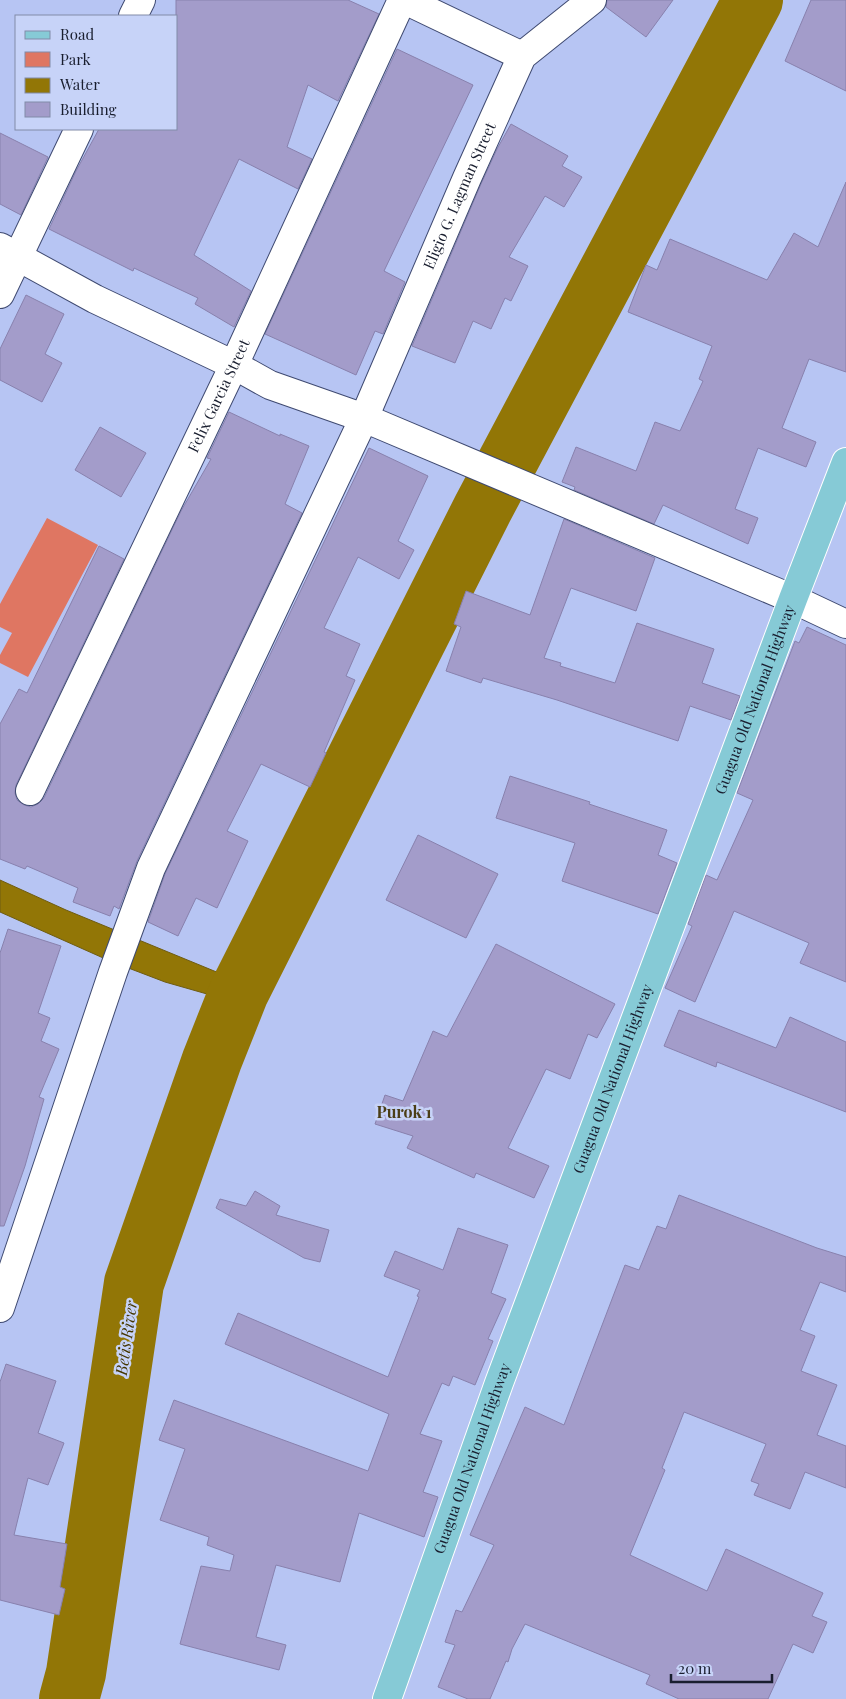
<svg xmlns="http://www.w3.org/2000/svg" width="846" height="1699" font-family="'Playfair Display',serif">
<rect width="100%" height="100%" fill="#b7c5f3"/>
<path fill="#df7662" d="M 47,518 L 98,545 L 28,677 L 0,663 L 0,655 L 12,633 L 0,627 L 0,604 Z"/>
<path fill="#927606" stroke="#6e5c12" d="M 0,880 L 66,910 L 219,973 L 229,987 L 207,994 L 165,982 L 110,961 L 0,912 Z"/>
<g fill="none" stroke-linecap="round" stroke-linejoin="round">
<path stroke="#927606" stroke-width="60" d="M 69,1699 L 76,1673 L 134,1283 L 212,1060 L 239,992 L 483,508 L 753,0"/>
</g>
<g fill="#a39cca" stroke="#8881ad">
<path d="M 176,0 L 348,0 L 379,14 L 338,101 L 308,85 L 287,147 L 312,159 L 298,189 L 239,159 L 194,255 L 251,291 L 234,327 L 195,304 L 198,298 L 134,268 L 133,271 L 49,229 L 76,171 L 99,129 L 176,129 Z"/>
<path d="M 607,0 L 673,0 L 646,37 L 606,7 Z"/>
<path d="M 811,0 L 846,0 L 846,91 L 785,61 Z"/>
<path d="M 397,49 L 473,85 L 384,271 L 405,282 L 383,334 L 375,331 L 356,375 L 265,334 Z"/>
<path d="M 511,124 L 568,156 L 562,166 L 582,177 L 564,207 L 545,196 L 509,257 L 528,266 L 511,301 L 505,298 L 491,329 L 473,321 L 455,363 L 412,346 L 481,184 L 497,149 Z"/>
<path d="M 0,133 L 48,157 L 21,215 L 0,204 Z"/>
<path d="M 846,182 L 846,372 L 809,359 L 782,428 L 816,442 L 806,467 L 758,448 L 735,509 L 758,518 L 748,544 L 663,505 L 654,524 L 574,490 L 575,487 L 562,482 L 576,447 L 636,471 L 655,422 L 680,431 L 703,381 L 699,379 L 712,346 L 628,312 L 646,265 L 657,270 L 670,239 L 767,280 L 794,233 L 818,247 Z"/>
<path d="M 26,295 L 64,314 L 45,354 L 62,363 L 42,402 L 0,380 L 0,349 Z"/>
<path d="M 229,412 L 280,436 L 280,434 L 309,446 L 285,504 L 302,513 L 137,861 L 119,909 L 114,906 L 110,916 L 73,902 L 78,888 L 27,866 L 25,869 L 0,859 L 0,724 L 19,689 L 27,693 L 99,546 L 124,559 L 16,785 L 15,793 L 17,800 L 24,805 L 31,807 L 38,804 L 44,798 L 181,511 L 211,459 L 207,458 Z"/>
<path d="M 100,427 L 146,453 L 121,497 L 75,470 Z"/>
<path d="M 369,448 L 428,476 L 398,541 L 414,550 L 399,579 L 358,557 L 324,628 L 360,644 L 346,676 L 355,680 L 324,752 L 326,753 L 310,787 L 261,764 L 227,831 L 248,841 L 217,908 L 196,898 L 178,936 L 148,922 L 165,874 Z"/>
<path d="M 564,519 L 655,558 L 636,611 L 571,588 L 544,658 L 561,663 L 560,666 L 615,683 L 637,623 L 714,649 L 702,683 L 740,696 L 731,720 L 690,706 L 678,741 L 557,700 L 483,678 L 481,683 L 446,671 L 461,627 L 454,624 L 466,591 L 530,615 Z"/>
<path d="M 807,627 L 846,645 L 846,982 L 800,963 L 809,943 L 734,911 L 695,1002 L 665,988 L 692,926 L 688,924 L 706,875 L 717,880 L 753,800 L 737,793 L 795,641 L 799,643 Z"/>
<path d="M 510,776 L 590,802 L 589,804 L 667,830 L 658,855 L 677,863 L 658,914 L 562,881 L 575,843 L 496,818 Z"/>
<path d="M 418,835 L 498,874 L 466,938 L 386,900 Z"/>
<path d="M 8,929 L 61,946 L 38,1013 L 50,1018 L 41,1041 L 59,1049 L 39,1097 L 44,1099 L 25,1166 L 4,1226 L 0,1226 L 0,953 Z"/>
<path d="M 496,944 L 615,1004 L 597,1038 L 588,1034 L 570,1079 L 546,1069 L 508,1148 L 549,1166 L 534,1198 L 476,1173 L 474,1178 L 407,1148 L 413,1136 L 375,1124 L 385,1095 L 403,1101 L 433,1031 L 447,1037 Z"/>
<path d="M 679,1010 L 776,1048 L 790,1017 L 846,1042 L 846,1112 L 717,1062 L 716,1067 L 664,1046 Z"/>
<path d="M 255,1191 L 280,1206 L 276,1215 L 329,1230 L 320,1262 L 304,1258 L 216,1208 L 220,1199 L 246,1206 Z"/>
<path d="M 679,1195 L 817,1248 L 846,1257 L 846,1292 L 820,1282 L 800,1330 L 815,1336 L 801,1371 L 837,1385 L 817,1435 L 846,1446 L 846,1488 L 805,1472 L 790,1509 L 754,1495 L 759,1484 L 751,1481 L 766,1444 L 684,1412 L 662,1468 L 665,1470 L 630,1555 L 707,1591 L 726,1549 L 823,1593 L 812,1616 L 827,1622 L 813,1653 L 793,1644 L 768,1699 L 679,1699 L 646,1684 L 650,1675 L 525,1624 L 512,1649 L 508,1662 L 506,1661 L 490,1699 L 468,1699 L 438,1687 L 455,1645 L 445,1642 L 456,1610 L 462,1612 L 494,1545 L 470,1535 L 525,1407 L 564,1425 L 625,1265 L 639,1270 L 657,1226 L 666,1229 Z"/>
<path d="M 458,1228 L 508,1245 L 491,1293 L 506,1299 L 488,1339 L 493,1341 L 475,1385 L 453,1376 L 449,1386 L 442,1383 L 420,1434 L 442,1441 L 423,1492 L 438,1497 L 424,1537 L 359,1513 L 340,1582 L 276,1565 L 256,1637 L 286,1645 L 279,1670 L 180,1644 L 201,1566 L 230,1571 L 234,1555 L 207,1545 L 209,1537 L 160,1520 L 185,1449 L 159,1440 L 174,1400 L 368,1471 L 389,1414 L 225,1344 L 238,1313 L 388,1377 L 419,1297 L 417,1296 L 420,1290 L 384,1276 L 395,1251 L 443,1270 Z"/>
<path d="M 6,1364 L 56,1381 L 38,1433 L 64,1443 L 48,1485 L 28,1478 L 14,1535 L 67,1544 L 60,1587 L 65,1589 L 59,1615 L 0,1600 L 0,1382 Z"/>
</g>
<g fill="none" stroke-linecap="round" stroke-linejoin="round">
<g stroke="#3f4a71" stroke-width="30">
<g id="minor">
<path d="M 405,0 L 522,56"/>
<path d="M 133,16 L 141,0"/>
<path d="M 0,247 L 95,299 L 234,365 L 270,385 L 364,418 L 793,599 L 846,624"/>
<path d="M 0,294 L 79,129"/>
<path id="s1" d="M 30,791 L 234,365 L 402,0"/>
<path id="s2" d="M 0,1308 L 113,972 L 151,868 L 364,418 L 467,178 L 522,56 L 592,0"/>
</g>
</g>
<g stroke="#fff" stroke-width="30">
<g id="major">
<path id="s3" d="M 387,1699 L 499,1383 L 793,599 L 846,462"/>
</g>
</g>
<use href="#minor" stroke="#fff" stroke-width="28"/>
<use href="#major" stroke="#86cad6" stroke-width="28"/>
</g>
<g text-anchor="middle" stroke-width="5" stroke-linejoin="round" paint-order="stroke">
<g font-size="15" fill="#191e2f" stroke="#c7d3f8">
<text dy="5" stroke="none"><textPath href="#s2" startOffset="1205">Eligio G. Lagman Street</textPath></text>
<text dy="5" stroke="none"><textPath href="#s1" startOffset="438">Felix Garcia Street</textPath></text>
<text dy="5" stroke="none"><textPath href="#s3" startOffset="1065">Guagua Old National Highway</textPath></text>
<text dy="5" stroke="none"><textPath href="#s3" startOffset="660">Guagua Old National Highway</textPath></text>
<text dy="5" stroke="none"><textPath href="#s3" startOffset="255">Guagua Old National Highway</textPath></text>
</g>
<g font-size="16" font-weight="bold" fill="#4b3e16" stroke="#c7d3f8">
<text x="404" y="1118">Purok 1</text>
</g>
<g font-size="16" font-style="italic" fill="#453600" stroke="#c7d3f8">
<text transform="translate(126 1338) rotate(-82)" y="6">Betis River</text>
</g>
</g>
<rect x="15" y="15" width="162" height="115" fill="#c7d3f8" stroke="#818ba8"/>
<rect x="25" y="31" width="25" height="8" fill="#86cad6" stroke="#818ba8"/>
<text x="60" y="40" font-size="15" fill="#191e2f">Road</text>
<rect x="25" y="52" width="25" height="15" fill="#df7662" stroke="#818ba8"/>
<text x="60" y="65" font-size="15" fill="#191e2f">Park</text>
<rect x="25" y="78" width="25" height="15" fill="#927606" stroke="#818ba8"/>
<text x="60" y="90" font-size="15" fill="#191e2f">Water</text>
<rect x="25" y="102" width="25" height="15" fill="#a39cca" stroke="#818ba8"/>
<text x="60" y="115" font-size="15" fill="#191e2f">Building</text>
<path d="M671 1674v8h101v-8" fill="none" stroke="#191e2f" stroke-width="2.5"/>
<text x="678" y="1674" font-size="15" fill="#191e2f" stroke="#c7d3f8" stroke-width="4" paint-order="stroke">20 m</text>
</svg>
